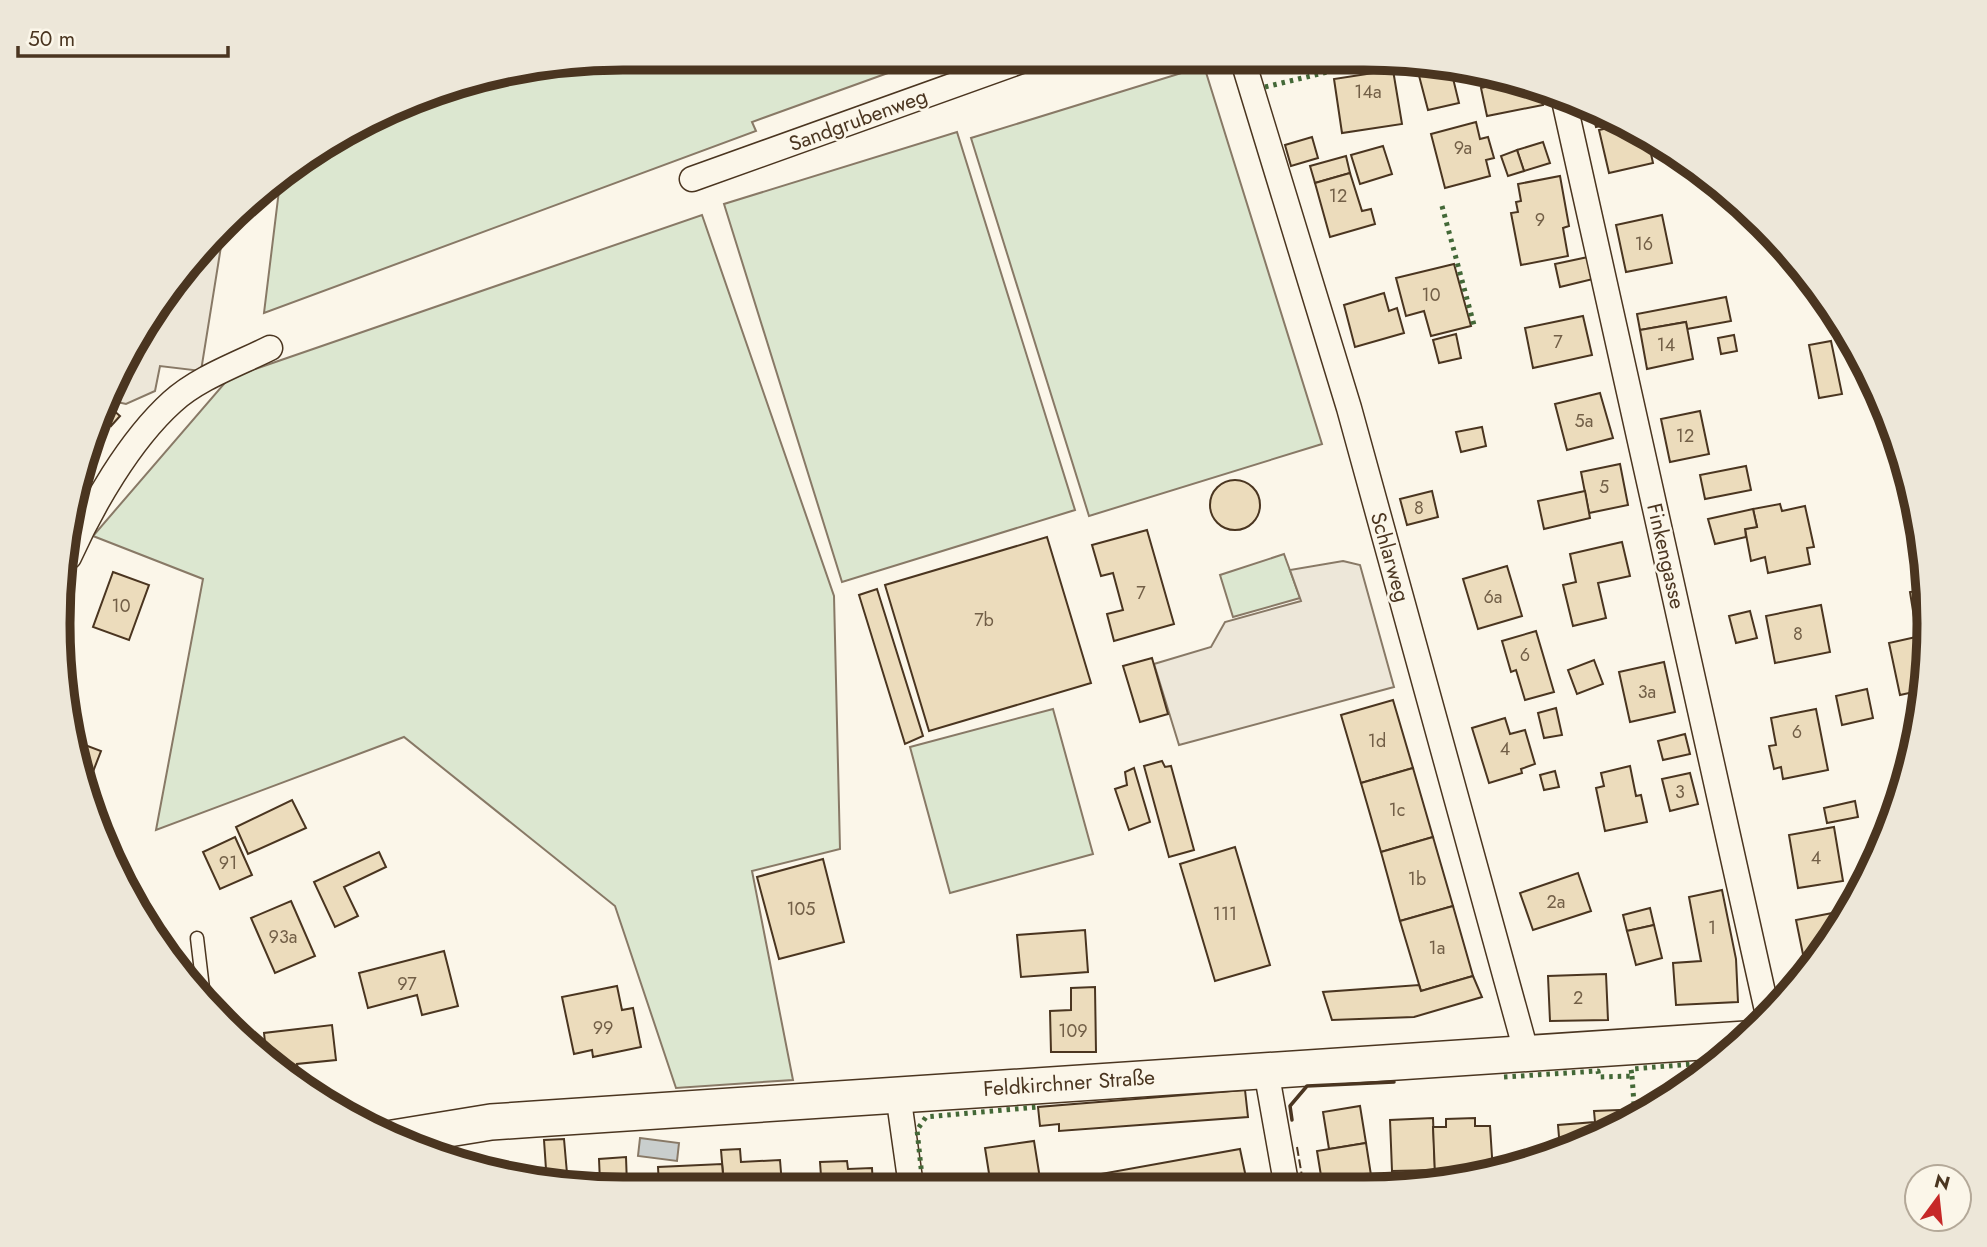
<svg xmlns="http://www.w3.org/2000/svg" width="1987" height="1247" font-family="Jost,sans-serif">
<rect width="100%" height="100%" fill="#fbf6e9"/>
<g fill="#dce7d0" stroke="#887966" stroke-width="2">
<path d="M 624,58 L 924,60 L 752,122 L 756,131 L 264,313 L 281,174 L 442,88 Z"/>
<path d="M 1204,66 L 1322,444 L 1089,516 L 971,138 Z"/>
<path d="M 957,132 L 1075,510 L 842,582 L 724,204 Z"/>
<path d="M 702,215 L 834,596 L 840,849 L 752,871 L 793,1080 L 676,1088 L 615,906 L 404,737 L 156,830 L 203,579 L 93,536 L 229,378 Z"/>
<path d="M 1284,554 L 1300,598 L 1233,617 L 1220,575 Z"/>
<path d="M 1053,709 L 1093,854 L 950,893 L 910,747 Z"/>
</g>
<g fill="#ede7d9" stroke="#887966" stroke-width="2">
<path d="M 223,234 L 201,371 L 160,366 L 155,391 L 126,404 L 108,400 L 153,309 Z"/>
<path d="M 1343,561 L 1360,565 L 1394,687 L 1179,745 L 1154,664 L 1211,647 L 1225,622 L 1301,601 L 1290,570 Z"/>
</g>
<path fill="#c9cecd" stroke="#887966" stroke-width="2" d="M 640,1138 L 679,1143 L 677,1161 L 638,1156 Z"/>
<g fill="#ecdcbc" stroke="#4a3520" stroke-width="2">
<path d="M 1438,63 L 1450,66 L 1459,103 L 1428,110 L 1417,68 Z"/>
<path d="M 1393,70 L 1402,124 L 1342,133 L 1334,79 Z"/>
<path d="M 1487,76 L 1540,90 L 1543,105 L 1487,116 L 1481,88 L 1489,86 Z"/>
<path d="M 1591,107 L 1617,122 L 1596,127 Z"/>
<path d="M 1476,122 L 1480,139 L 1488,137 L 1494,158 L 1486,160 L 1490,176 L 1445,188 L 1431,134 Z"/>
<path d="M 1622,125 L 1648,140 L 1653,163 L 1609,173 L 1599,130 Z"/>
<path d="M 1312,137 L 1318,158 L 1291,166 L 1285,145 Z"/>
<path d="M 1543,142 L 1550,163 L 1524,171 L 1517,150 Z"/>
<path d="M 1383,146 L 1392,174 L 1360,184 L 1351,155 Z"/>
<path d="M 1517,150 L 1524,171 L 1508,176 L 1501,156 Z"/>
<path d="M 1346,156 L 1350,173 L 1315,183 L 1310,166 Z"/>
<path d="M 1350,173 L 1362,211 L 1371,209 L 1375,224 L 1330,237 L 1315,183 Z"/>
<path d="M 1560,176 L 1569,226 L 1563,228 L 1568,256 L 1521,265 L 1511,213 L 1518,212 L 1516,202 L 1521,201 L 1518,184 Z"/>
<path d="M 1662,215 L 1672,263 L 1626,272 L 1616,225 Z"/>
<path d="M 1588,257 L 1593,279 L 1560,287 L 1555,264 Z"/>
<path d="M 1454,264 L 1471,326 L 1431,336 L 1424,311 L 1406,316 L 1396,278 Z"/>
<path d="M 1384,293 L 1389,311 L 1397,308 L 1404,333 L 1355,347 L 1344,305 Z"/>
<path d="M 1726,297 L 1731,321 L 1687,329 L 1686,322 L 1640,330 L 1637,314 Z"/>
<path d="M 1583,316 L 1592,355 L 1533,368 L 1525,328 Z"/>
<path d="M 1686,322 L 1693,359 L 1647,369 L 1640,330 Z"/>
<path d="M 1456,334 L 1461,358 L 1439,363 L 1433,340 Z"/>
<path d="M 1734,335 L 1737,351 L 1721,354 L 1718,338 Z"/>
<path d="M 1831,341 L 1842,394 L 1819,398 L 1809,345 Z"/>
<path d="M 1600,393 L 1613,438 L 1567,450 L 1555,404 Z"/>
<path d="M 112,409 L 120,416 L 111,426 L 103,419 Z"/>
<path d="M 1700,411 L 1709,454 L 1670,462 L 1661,419 Z"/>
<path d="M 1482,427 L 1486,446 L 1461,452 L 1456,432 Z"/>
<path d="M 1896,434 L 1909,483 L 1904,484 L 1893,435 Z"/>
<path d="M 1620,464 L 1628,505 L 1589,513 L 1581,472 Z"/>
<path d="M 1746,466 L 1751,490 L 1705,499 L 1700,475 Z"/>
<circle cx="1235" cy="505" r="25"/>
<path d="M 1432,491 L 1438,517 L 1407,525 L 1400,499 Z"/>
<path d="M 1585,491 L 1590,518 L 1544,529 L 1538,501 Z"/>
<path d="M 1780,504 L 1782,511 L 1805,506 L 1814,547 L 1807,548 L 1810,564 L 1768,573 L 1765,557 L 1751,561 L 1745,529 L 1757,527 L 1753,509 Z"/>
<path d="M 1753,509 L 1757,527 L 1745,529 L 1746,537 L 1715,544 L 1708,519 Z"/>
<path d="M 1147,530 L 1174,624 L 1114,641 L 1107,614 L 1123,610 L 1113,573 L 1101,576 L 1092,545 Z"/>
<path d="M 1047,537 L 1091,683 L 929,731 L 885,585 Z"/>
<path d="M 1622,542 L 1630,576 L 1598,583 L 1606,618 L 1573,626 L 1563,585 L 1576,582 L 1570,554 Z"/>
<path d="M 1507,566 L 1522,616 L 1478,629 L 1463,579 Z"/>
<path d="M 113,572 L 149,585 L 129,640 L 93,627 Z"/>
<path d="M 877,589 L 923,736 L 905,744 L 859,595 Z"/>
<path d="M 1926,590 L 1927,615 L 1914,617 L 1910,592 Z"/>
<path d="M 1821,605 L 1830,652 L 1775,663 L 1766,616 Z"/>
<path d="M 1750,611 L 1757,638 L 1736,643 L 1729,616 Z"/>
<path d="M 1536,631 L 1554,692 L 1525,700 L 1516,670 L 1511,672 L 1502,641 Z"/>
<path d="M 1925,635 L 1928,660 L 1923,690 L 1900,695 L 1889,643 Z"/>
<path d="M 1152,658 L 1168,714 L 1140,722 L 1123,666 Z"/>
<path d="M 1594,660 L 1603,684 L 1577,694 L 1568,670 Z"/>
<path d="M 1664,662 L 1675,712 L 1630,722 L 1619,672 Z"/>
<path d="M 1867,689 L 1873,718 L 1842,725 L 1836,696 Z"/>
<path d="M 1393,700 L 1413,768 L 1361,783 L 1341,715 Z"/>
<path d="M 1556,708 L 1562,735 L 1544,738 L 1538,713 Z"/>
<path d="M 1816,709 L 1828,770 L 1783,779 L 1781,767 L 1774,769 L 1769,746 L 1776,745 L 1771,718 Z"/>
<path d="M 1505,718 L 1510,734 L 1525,730 L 1535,764 L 1521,769 L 1522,773 L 1489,783 L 1472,728 Z"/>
<path d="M 1685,734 L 1690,754 L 1663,760 L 1658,741 Z"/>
<path d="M 77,742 L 101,751 L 89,782 L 83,779 Z"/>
<path d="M 1162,761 L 1165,767 L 1171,766 L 1194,850 L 1169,857 L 1144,766 Z"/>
<path d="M 1630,766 L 1636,796 L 1641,795 L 1647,822 L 1605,831 L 1596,788 L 1604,786 L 1601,773 Z"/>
<path d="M 1134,768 L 1150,822 L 1129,830 L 1115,789 L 1127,785 L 1125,772 Z"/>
<path d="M 1413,768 L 1433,837 L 1381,852 L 1361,783 Z"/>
<path d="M 1555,771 L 1559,787 L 1544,790 L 1540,775 Z"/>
<path d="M 1690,773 L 1698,804 L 1670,811 L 1662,779 Z"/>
<path d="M 292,800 L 306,828 L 248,854 L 236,827 Z"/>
<path d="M 1855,801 L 1858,817 L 1827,823 L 1824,808 Z"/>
<path d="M 1834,827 L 1843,881 L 1798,888 L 1789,835 Z"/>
<path d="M 235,837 L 252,875 L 220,889 L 203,852 Z"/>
<path d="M 1433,837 L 1453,906 L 1400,921 L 1381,852 Z"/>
<path d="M 1235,847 L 1270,965 L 1215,981 L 1180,864 Z"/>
<path d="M 379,852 L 386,867 L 344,887 L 358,916 L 335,927 L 314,882 Z"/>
<path d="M 823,859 L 844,942 L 779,959 L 757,877 Z"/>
<path d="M 1578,873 L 1591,911 L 1533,930 L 1520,893 Z"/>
<path d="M 1722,890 L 1736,959 L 1738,1002 L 1676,1005 L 1673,963 L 1701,961 L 1689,897 Z"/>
<path d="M 291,901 L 315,956 L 275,973 L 251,918 Z"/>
<path d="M 1453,906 L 1473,976 L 1421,991 L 1400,921 Z"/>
<path d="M 1650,908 L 1654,925 L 1627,931 L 1623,915 Z"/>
<path d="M 1848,910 L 1813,968 L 1807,974 L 1796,920 Z"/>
<path d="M 1654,925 L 1662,958 L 1636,965 L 1627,931 Z"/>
<path d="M 1085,930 L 1088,972 L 1021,977 L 1017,935 Z"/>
<path d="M 444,951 L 458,1006 L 422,1015 L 417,995 L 368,1008 L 359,973 Z"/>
<path d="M 1606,974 L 1608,1020 L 1550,1021 L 1548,976 Z"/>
<path d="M 1473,976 L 1482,997 L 1414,1017 L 1332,1020 L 1323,992 L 1419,985 L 1421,991 Z"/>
<path d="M 617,986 L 622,1010 L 633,1008 L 641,1047 L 593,1057 L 592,1050 L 574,1054 L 562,997 Z"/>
<path d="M 1095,987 L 1096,1052 L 1051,1052 L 1050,1011 L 1071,1010 L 1071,988 Z"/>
<path d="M 332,1025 L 336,1060 L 297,1064 L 299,1079 L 292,1080 L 267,1060 L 264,1033 Z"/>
<path d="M 1245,1090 L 1248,1117 L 1059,1131 L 1059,1124 L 1040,1126 L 1038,1107 Z"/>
<path d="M 1360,1106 L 1366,1143 L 1329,1149 L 1323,1112 Z"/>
<path d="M 1619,1110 L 1620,1124 L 1560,1149 L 1558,1125 L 1595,1122 L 1594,1111 Z"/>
<path d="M 1433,1118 L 1435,1170 L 1392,1171 L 1390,1120 Z"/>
<path d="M 1475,1118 L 1475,1126 L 1490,1126 L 1493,1172 L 1454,1179 L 1454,1174 L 1435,1175 L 1433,1127 L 1446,1127 L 1446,1119 Z"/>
<path d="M 564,1139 L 568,1185 L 547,1184 L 544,1140 Z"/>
<path d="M 1034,1141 L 1041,1185 L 991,1186 L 985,1148 Z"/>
<path d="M 1366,1143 L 1373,1188 L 1323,1188 L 1317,1151 Z"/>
<path d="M 740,1149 L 741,1162 L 780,1160 L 782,1185 L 724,1185 L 721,1150 Z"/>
<path d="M 1240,1149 L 1248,1187 L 1074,1187 L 1073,1179 Z"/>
<path d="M 626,1157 L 627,1185 L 592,1185 L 600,1182 L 599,1159 Z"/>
<path d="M 847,1161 L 848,1169 L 872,1168 L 873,1186 L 830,1186 L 830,1176 L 821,1176 L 820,1162 Z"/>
<path d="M 722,1164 L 724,1185 L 659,1185 L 658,1167 Z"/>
</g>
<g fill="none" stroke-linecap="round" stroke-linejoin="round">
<g stroke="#4a3520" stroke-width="15">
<path id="lane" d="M 197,938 L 204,997"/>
</g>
<g stroke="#4a3520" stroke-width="27">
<g id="street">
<path d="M 1243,61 L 1349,408 L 1527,1055"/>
<path d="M 1563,96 L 1768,1015"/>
<path d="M 692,179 L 1024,60"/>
<path d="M 69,557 C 92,506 129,441 172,402 C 198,378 238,364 270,348"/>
<path d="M 1266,1070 L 1287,1188"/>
<path d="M 898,1094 L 911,1186"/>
</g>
</g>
<g stroke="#4a3520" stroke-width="38">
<path id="secondary" d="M 393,1138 L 491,1122 L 535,1119 L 1746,1039"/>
</g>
<use href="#lane" stroke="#fbf6e9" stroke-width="12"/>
<use href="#street" stroke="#fbf6e9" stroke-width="24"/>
<use href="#secondary" stroke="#fbf6e9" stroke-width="35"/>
<g stroke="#436837" stroke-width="5" stroke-dasharray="3.5 5" stroke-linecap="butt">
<path d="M 1265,87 L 1369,62"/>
<path d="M 1442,206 L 1474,325"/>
<path d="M 1632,1076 L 1635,1118"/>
<path d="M 1504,1077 L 1598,1071 L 1599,1077 L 1632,1076 L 1631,1069 L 1718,1062"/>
<path d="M 923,1186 L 917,1130 L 926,1117 L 1038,1107"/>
</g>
<path stroke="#4a3520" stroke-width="2" stroke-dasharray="9 3.5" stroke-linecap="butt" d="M 1297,1147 L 1304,1188"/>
<path stroke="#4a3520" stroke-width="3.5" d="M 1292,1120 L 1290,1106 L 1307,1086 L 1394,1082"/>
</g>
<g text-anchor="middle" stroke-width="5" stroke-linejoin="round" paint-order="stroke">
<g font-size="18" fill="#725f47">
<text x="1368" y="98">14a</text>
<text x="1463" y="154">9a</text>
<text x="1338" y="202">12</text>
<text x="1540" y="226">9</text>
<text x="1644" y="250">16</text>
<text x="1431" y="301">10</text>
<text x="1558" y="348">7</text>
<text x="1666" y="351">14</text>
<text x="1584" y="427">5a</text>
<text x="1685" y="442">12</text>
<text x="1604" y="493">5</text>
<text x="1419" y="514">8</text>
<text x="1141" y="599">7</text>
<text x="1493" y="603">6a</text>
<text x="121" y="612">10</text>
<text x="984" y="626">7b</text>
<text x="1798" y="640">8</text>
<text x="1525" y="661">6</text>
<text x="1647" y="698">3a</text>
<text x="1797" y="738">6</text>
<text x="1377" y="747">1d</text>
<text x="1505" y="755">4</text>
<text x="1680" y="798">3</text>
<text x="1397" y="816">1c</text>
<text x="1816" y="864">4</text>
<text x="228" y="869">91</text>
<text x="1417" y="885">1b</text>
<text x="1556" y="908">2a</text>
<text x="801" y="915">105</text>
<text x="1225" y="920">111</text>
<text x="1712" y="934">1</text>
<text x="283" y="943">93a</text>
<text x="1437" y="954">1a</text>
<text x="407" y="990">97</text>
<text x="1578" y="1004">2</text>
<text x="603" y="1034">99</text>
<text x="1073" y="1037">109</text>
</g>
<g font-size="21" fill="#4a3520" stroke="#fbf6e9">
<text transform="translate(858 120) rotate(-20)" y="7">Sandgrubenweg</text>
<text transform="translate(1666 556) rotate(77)" y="7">Finkengasse</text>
<text transform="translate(1390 557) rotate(74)" y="7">Schlarweg</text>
<text transform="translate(1069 1083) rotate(-4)" y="7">Feldkirchner Straße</text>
</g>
</g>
<path d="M0 0H1987V1247H0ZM623 70H1364A553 553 0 0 1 1917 623V624A553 553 0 0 1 1364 1177H623A553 553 0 0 1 70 624V623A553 553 0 0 1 623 70Z" fill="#ede7d9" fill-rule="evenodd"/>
<path fill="none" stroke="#4a3520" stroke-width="9" d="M623 70H1364A553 553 0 0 1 1917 623V624A553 553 0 0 1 1364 1177H623A553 553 0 0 1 70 624V623A553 553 0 0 1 623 70Z"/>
<g transform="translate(1938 1198) rotate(15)"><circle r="33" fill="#fbf6e9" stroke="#b4a999" stroke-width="2"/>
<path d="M0-5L12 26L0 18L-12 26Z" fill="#c62828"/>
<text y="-10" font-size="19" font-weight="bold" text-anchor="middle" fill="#4a3520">N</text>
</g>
<path d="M18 46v10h210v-10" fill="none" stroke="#4a3520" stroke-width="3.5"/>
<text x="28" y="46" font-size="21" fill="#4a3520" stroke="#fbf6e9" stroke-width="5" paint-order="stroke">50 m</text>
</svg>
